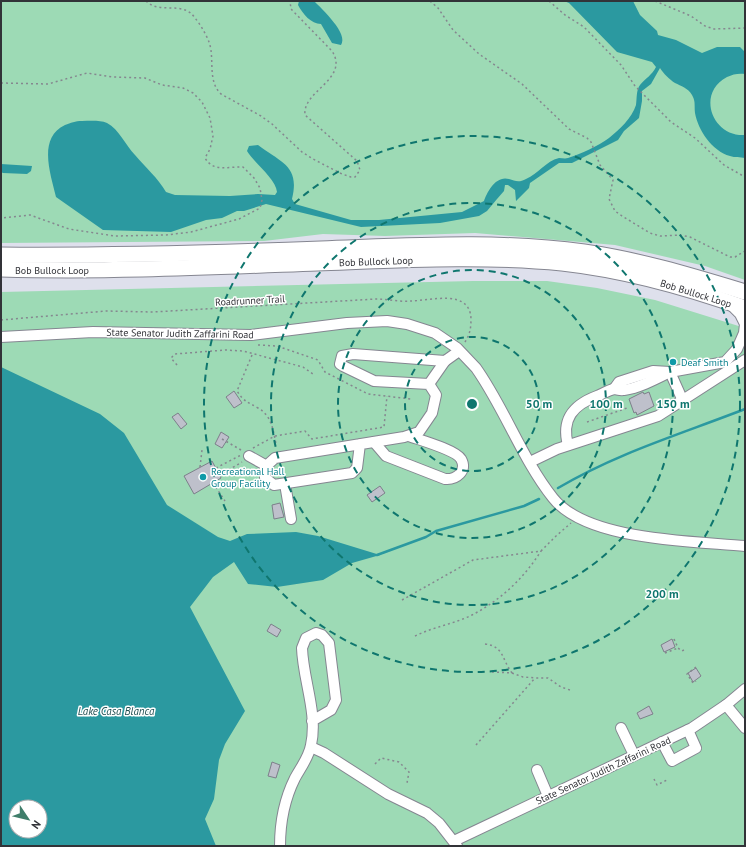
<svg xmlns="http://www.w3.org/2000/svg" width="746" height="847" font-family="'PT Sans',sans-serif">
<rect width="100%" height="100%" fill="#dee0ec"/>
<g fill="#9ddab5" fill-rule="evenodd">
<path d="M 1,1 L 745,1 L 745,280 L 705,266 L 615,245 L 475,233 L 385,236 L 323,234 L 264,241 L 1,243 Z"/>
<path d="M 473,281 L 547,281 L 597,288 L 655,300 L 745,328 L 745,846 L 1,846 L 1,292 ZM 16,807 L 40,807 L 40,831 L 16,831 Z"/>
</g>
<g fill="#2b99a0" fill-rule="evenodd">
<path d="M 299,1 L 314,1 C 322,9 349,34 341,45 L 332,43 L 321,24 C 311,24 303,14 298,5 Z"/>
<path d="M 564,1 L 633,1 L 640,15 L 657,31 L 658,35 L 676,40 L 702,53 L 717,47 L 740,47 L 745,52 L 745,74 C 739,73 733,74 727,77 C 696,93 712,137 745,135 L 745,158 C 740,157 735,158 730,156 C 712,151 698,130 695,113 C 694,106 696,102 692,95 C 688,88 681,86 675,83 C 670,80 663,73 660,68 L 651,84 L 642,91 L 642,101 L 639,118 L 624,131 L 618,140 L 572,163 L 559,163 L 530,183 L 529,188 L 516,201 L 515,190 L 508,185 L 505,185 L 504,191 L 497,199 L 487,211 L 479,216 L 440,223 L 361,227 L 266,204 L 244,211 L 237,211 L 222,218 L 206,220 L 171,232 L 103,230 L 56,197 C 51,175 37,138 65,125 C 71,123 75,121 82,121 C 90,121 100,120 107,123 C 119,129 126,146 135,155 C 146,168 158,178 166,192 L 175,195 L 230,196 L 258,194 L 275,195 L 277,192 C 276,179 255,164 247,151 L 249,146 L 258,145 C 282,163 300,166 292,199 L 295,204 L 351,220 L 379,220 L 462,212 L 484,201 C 487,192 496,175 509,179 C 515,181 519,183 526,179 C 538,174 546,161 559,158 C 562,158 565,159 568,158 C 581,154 598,146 609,138 C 619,130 632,118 636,105 C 637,99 636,90 640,85 C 646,78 652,75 656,67 L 652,62 L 617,52 L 569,3 Z"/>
<path d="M 1,164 L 32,166 L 31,171 L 27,174 L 3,173 L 1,172 Z"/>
<path d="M 1,367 L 100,414 L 124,433 L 167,505 L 218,537 L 230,541 L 247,534 L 296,532 L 318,536 L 380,555 L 352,563 L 323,580 L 277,587 L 248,584 L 234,562 L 213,577 L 190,607 L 245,711 L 225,744 L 219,760 L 214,799 L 205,819 L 216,846 L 1,846 ZM 16,807 L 40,807 L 40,831 L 16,831 Z"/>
</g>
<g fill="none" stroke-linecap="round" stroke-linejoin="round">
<g stroke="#2b99a0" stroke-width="2.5">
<path d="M 558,488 C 617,453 681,434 745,409"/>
<path d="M 377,555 L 426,537 L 436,531 L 524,506 L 539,499"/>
</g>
</g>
<g fill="#bec0cb" stroke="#7d7f8a">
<path d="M 234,391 L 242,403 L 234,408 L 226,397 Z"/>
<path d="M 643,392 L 644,394 L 649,392 L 654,406 L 637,415 L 636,412 L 634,413 L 629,399 Z"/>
<path d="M 178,413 L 187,424 L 181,429 L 172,417 Z"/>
<path d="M 221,432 L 229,437 L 222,448 L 215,444 Z"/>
<path d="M 212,461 L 221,478 L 194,494 L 184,476 Z"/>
<path d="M 380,486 L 385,493 L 372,502 L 367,495 Z"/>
<path d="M 280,503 L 284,517 L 274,519 L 272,505 Z"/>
<path d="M 271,624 L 281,630 L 277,637 L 267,631 Z"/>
<path d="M 672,639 L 675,647 L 664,652 L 661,645 Z"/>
<path d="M 696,668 L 701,676 L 693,682 L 688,673 Z"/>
<path d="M 649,706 L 653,714 L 640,719 L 637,713 Z"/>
<path d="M 272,762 L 280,765 L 276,778 L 268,776 Z"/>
</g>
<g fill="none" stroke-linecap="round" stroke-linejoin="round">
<g stroke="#858691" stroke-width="12">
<g id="minor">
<path d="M 1,337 L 93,332 L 251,335 L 347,323 L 387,321 L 407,324 L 435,333 L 457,348 L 476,368 C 505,409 522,459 553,498 C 587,541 693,541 745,546"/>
<path d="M 670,372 L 683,401"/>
<path d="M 429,384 L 445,361"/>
<path d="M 614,389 L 619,382 L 653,371 L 670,372 L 725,362 L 737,349 L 744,333 L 745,324 L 740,314 L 731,305"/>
<path d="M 374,442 L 386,456 L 445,479 C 456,480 468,471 461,459 C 456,450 420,440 409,436"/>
<path d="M 360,444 L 357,468 L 352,473 L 274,485 L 265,478 L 265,467 L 275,458 L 404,437 L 419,432 L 432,413 L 436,395 L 429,384 L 374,381 L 343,366 L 340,364 L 342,356 L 353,354 L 445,361 L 459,351"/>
<path d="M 568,445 C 561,419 573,405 597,396 C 602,394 609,390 614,389 C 617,389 620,391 624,390 C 639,388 656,379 670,372"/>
<path d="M 249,456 L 267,466"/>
<path d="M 530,462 L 557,449 L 658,416 L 745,360"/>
<path d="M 285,484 L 291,519"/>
<path d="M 726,705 L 745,728"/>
<path d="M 621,728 L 634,755"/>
<path d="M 662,742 L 672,761 L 696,748 L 688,730"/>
<path d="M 311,747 L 324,753 L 388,794 L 427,813 L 439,823 L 457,846"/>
<path d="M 537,770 L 548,796"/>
<path d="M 454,841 L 692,728 L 726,705 L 745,689"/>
<path d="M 280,846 C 280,822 284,800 295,778 C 301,767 309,757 311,745 C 318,713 303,680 302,648 L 306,638 L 316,633 L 322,635 L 329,643 L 336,700 L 331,710 L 312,721"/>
</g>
</g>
<g stroke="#858691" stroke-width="17">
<g id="highway">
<path d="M 1,255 C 108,256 214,253 321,249 C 409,246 497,240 584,252 C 640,260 692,276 745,292"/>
<path d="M 1,269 C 107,272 212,267 317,263 C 399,260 481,255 562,263 C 625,270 686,287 745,308"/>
</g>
</g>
<g stroke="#85878f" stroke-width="1.5" stroke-dasharray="2 3" stroke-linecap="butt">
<path d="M 146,1 C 160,15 183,0 195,18 C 200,24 206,34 209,42 C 215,58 207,81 221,94 L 261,116 L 272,124 L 302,152 L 313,159 L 342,174 L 351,177 L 355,177 L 360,170 L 357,161 L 305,115 C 302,91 350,79 332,51 L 291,9 L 290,1"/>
<path d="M 430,1 L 438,8 L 453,30 L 479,54 L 522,84 L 569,129 L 587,138 L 591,142 L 600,165 L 613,180 L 609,199 L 615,211 L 622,216 L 650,233 L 660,236 L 680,235 L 690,237 L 730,257 L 735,257 L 745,251"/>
<path d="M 549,1 L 565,15 L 584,27 L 621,65 L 635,86 L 671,122 L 695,138 L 724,165 L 745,177"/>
<path d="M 655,1 L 691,16 L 705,26 L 714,29 L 745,28"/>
<path d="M 1,83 L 48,84 L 87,73 L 113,77 L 145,78 L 162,85 L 183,88 L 193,93 L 202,102 L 210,118 L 213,136 L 210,149 L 205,158 C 214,173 229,166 243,167 L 254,178 L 260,188 L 262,200 L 260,208 L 239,219 L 191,232 L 166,235 L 115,236 L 69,229 L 30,215 L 1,218"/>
<path d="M 1,320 L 106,311 L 153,312 L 376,299 C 387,299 399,302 410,301 C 430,301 470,288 471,319 C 471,328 470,334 465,342"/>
<path d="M 258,345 L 277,346 L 318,360 L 325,372 L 368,394 L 411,399"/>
<path d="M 252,355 L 237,391 C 244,402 248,402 258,408 C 272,416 273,430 276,444"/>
<path d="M 177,365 L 171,358 L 175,354 L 225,350 L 243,351 L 303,367 L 313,374"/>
<path d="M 587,422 L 627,408"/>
<path d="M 222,439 L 241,450"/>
<path d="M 253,448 L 275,436 L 305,431 L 312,439 L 384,427 L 387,396"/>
<path d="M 200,467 L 202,450"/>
<path d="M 216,468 L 241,455"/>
<path d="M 220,475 L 242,462"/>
<path d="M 213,483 L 225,501"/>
<path d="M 402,600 L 473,560 L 541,551 L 556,536 L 571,523"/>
<path d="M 415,636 C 433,627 454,624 472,615 C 501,600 524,578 541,551"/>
<path d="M 674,639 L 678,648 L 682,651 L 684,650"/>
<path d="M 485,644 C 504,646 502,660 512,673"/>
<path d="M 665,653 L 678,648"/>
<path d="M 696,667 L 687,674 L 693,683 L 696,681"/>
<path d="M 492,672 L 512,673 L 523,677 L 537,678 L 548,678 L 561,687 L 570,690"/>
<path d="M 476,745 L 535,678"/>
<path d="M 375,764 L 381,758 L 399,762 L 409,772 L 407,783"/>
<path d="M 654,779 L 657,785 L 667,780"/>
</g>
<use href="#minor" stroke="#fff" stroke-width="10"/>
<use href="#highway" stroke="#fff" stroke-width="15"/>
</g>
<g fill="none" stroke="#0f766e" stroke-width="2" stroke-dasharray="7 5">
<circle cx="472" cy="404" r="67"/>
<circle cx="472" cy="404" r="134"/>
<circle cx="472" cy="404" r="201"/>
<circle cx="472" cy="404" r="268"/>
</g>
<g fill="#0f9aa8" stroke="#fff" stroke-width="1.5">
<circle cx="673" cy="362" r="4"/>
<circle cx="203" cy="477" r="4"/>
</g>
<g text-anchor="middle" stroke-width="3" stroke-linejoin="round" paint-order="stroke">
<g font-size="10" fill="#323338" stroke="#fff">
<text transform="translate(376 261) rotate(-2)" y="4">Bob Bullock Loop</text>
<text x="52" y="274">Bob Bullock Loop</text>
<text transform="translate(696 293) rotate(17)" y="4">Bob Bullock Loop</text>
<text transform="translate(250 300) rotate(-3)" y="4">Roadrunner Trail</text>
<text transform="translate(180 333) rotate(1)" y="4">State Senator Judith Zaffarini Road</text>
<text transform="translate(603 770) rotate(-25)" y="4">State Senator Judith Zaffarini Road</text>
</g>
<g font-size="10" fill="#0d838f" stroke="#fff" text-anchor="start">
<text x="681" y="366">Deaf Smith</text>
<text x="211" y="475">Recreational Hall<tspan x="211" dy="12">Group Facility</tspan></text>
</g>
<g font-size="11" font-style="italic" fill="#235154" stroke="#fff">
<text x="116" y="715">Lake Casa Blanca</text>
</g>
</g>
<circle cx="472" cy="404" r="6" fill="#0f766e" stroke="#fff" stroke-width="2"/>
<g font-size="12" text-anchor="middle" font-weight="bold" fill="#0f766e" stroke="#fff" stroke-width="3" stroke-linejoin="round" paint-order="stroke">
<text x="539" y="408">50 m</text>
<text x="606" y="408">100 m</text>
<text x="673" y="408">150 m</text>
<text x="662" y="598">200 m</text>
</g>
<rect width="746" height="847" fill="none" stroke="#323338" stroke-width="4"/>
<g transform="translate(28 819) rotate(125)"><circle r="19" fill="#ffffff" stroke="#adadaf"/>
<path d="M0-3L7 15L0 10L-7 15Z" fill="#407e6b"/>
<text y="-6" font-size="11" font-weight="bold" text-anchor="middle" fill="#323338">N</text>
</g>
</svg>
